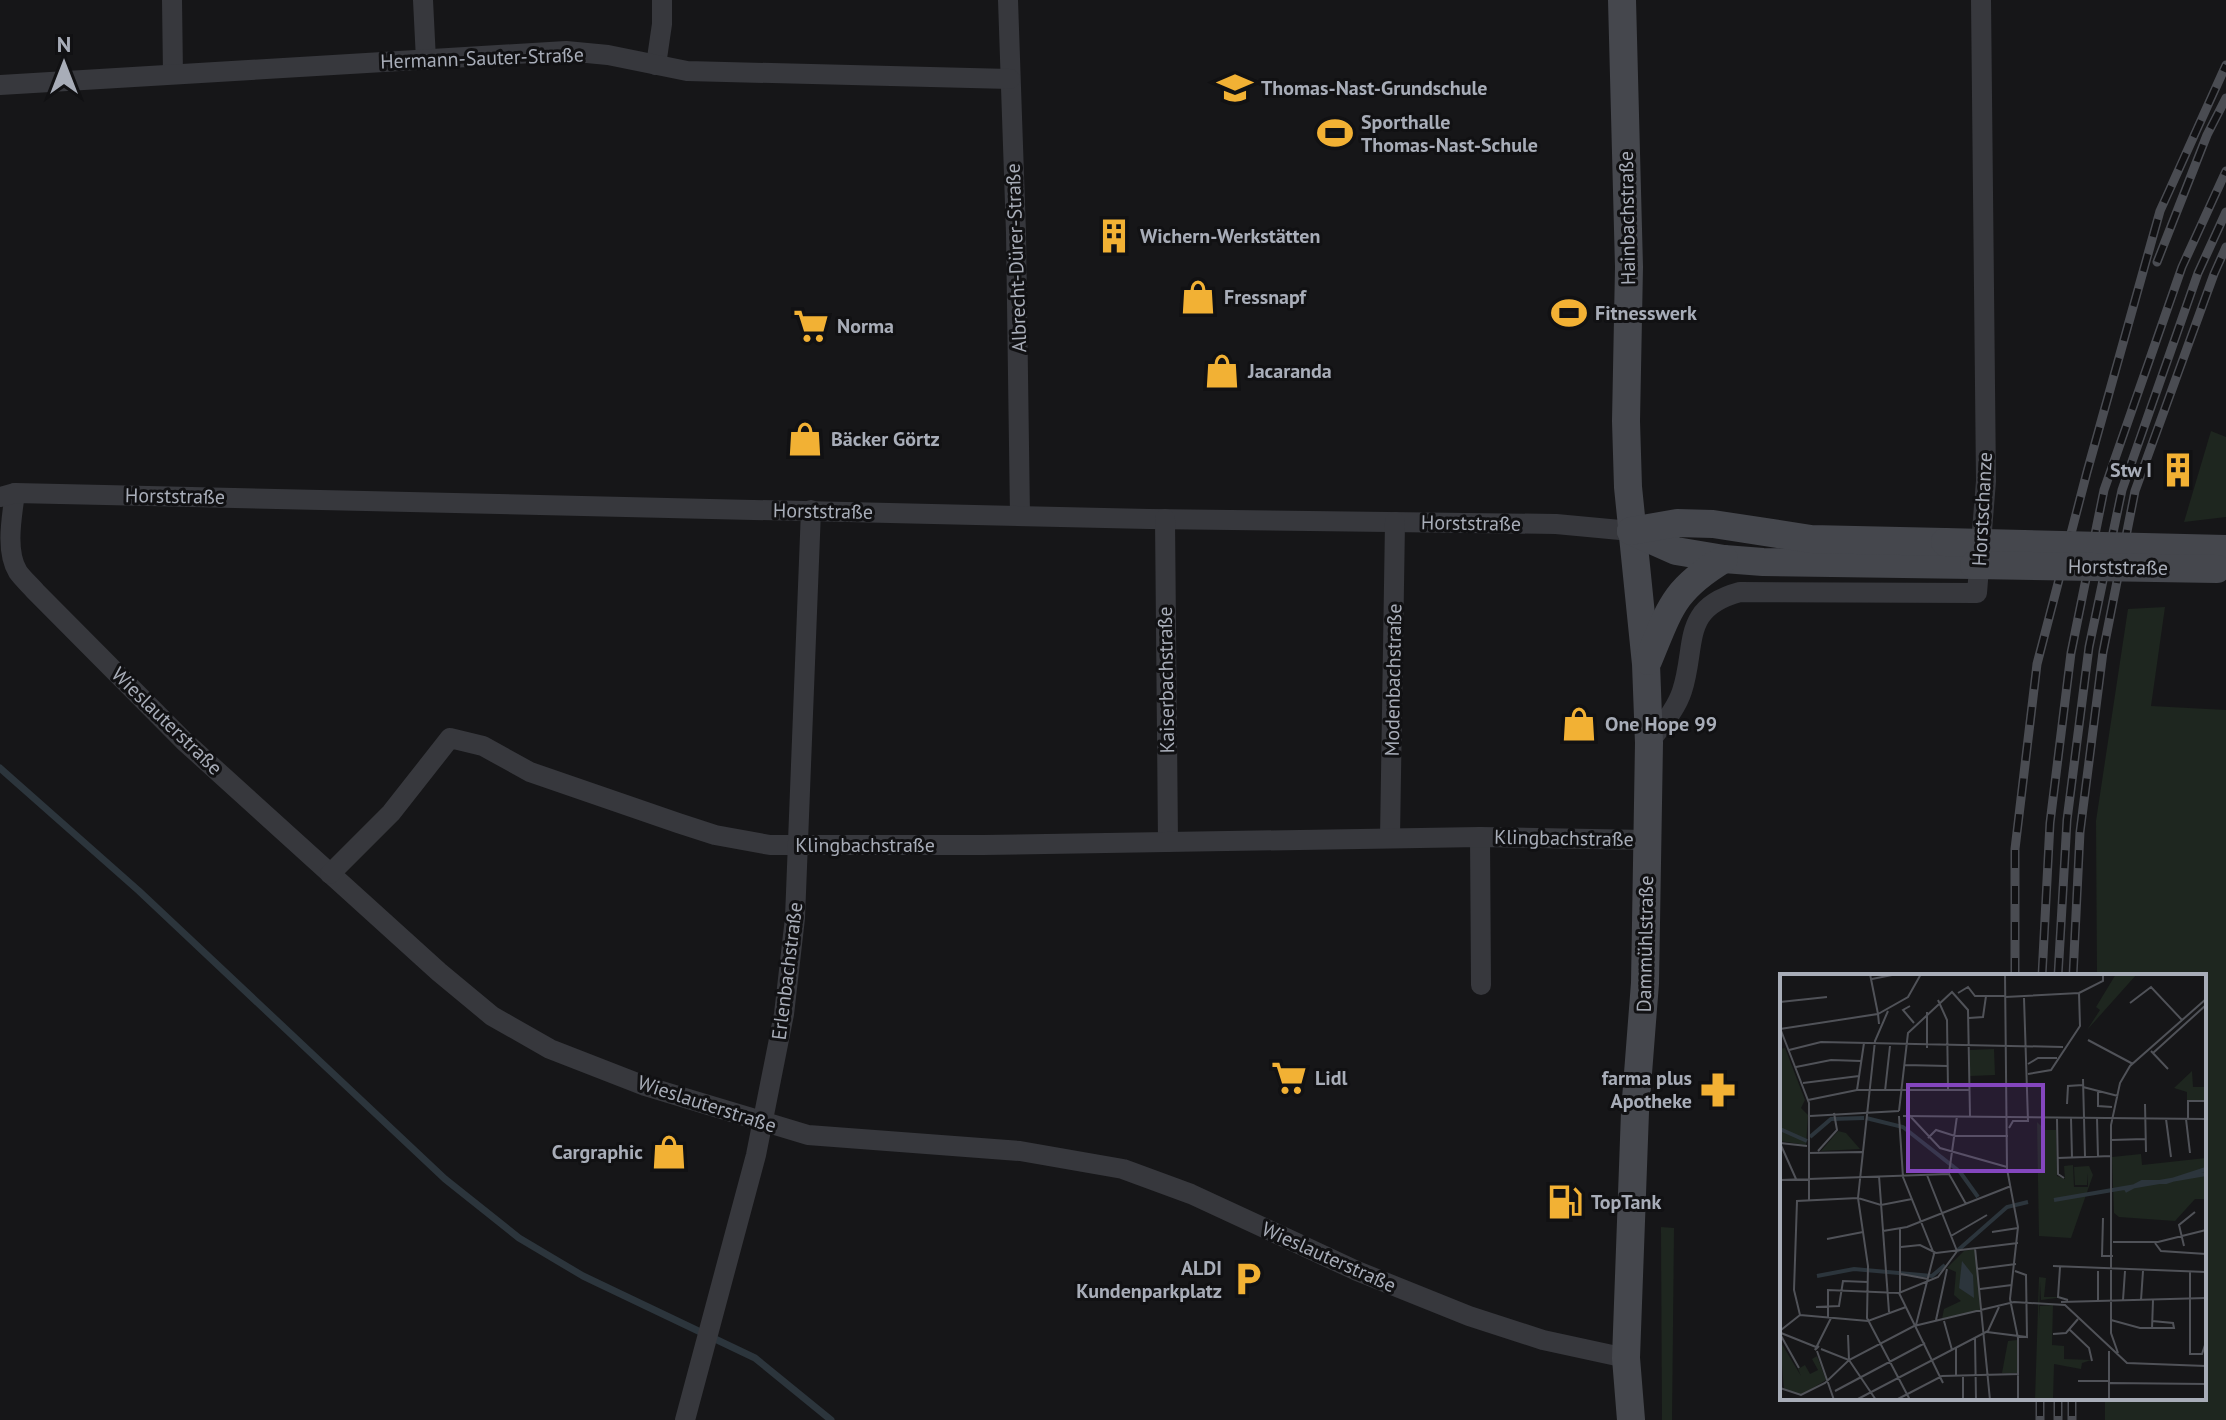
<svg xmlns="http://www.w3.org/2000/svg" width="2226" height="1420" font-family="'PT Sans',sans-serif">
<rect width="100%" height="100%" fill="#161618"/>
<g fill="#1e261f">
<path d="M 2211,431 L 2226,437 L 2226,517 L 2184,522 Z"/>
<path d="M 2165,607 L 2151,706 L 2226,710 L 2226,1420 L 2105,1420 L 2105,1398 L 2204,1398 L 2204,976 L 2097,976 L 2096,821 L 2128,609 Z"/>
<path d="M 1661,1227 L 1674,1228 L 1672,1420 L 1662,1420 Z"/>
</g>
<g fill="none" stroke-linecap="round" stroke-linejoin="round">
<path stroke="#2c353c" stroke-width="7" d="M 0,768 L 139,891 L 445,1179 L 519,1238 L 583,1276 L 755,1358 L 831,1420"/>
<g stroke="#37383d" stroke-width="20">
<path d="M 172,0 L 173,74"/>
<path d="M 423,0 L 426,60"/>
<path d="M 1008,0 L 1016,233 L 1020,516"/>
<path d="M 656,65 L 662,24 L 662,0"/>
<path d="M 0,85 L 566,51 L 608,55 L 687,71 L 1010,79"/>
<path d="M 15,493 C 12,516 5,551 18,572 C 23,579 30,585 36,592 L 184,741 L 439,972 L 492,1016 L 550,1049 L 645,1086 L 808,1135 L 1020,1151 L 1123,1169 L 1191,1194 L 1357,1271 L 1469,1316 L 1543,1340 L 1626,1358"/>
<path d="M 0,497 L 15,493 L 105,495 L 1149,519 L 1556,524 L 1631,531"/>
<path d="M 1165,519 L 1168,842"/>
<path d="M 1649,743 C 1660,727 1676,710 1682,691 C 1697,645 1680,608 1740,592 L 1977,593 L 1986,481 L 1981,0"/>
<path d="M 1480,837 L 1481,985"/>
<path d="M 1390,838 L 1395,522"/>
<path d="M 330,874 L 391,813 L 450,738 L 483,746 L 530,772 L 678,823 L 715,835 L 770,845 L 983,845 L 1480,837 L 1647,840"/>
<path d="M 685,1420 L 756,1155 L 784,1014 L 795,918 L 811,510"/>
</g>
<g stroke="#45474d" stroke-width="28">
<path d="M 1622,0 L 1629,267 L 1626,421 L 1628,487 L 1646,664 L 1649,743 L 1645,983 L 1635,1112 L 1626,1358 L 1631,1420"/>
<path d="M 1631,531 L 1676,551 L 1724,559 L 1763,562 L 1974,565"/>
<path d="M 1631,531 L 1677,523 L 1713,524 L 1811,539 L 1945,542"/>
<path d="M 1648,661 C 1670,608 1673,590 1724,559"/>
</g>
<g stroke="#4a4c52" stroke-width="9">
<g id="rail">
<path d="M 2157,262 L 2207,135 L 2226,98"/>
<path d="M 2015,976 L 2015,849 L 2037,664 L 2087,472 L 2160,211 L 2226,65"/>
<path d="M 2042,976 L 2050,823 L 2071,653 L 2104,490 L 2182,267 L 2226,171"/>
<path d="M 2058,976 L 2067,820 L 2089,647 L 2122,490 L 2198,273 L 2226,212"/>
<path d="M 2073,976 L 2080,832 L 2103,652 L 2135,491 L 2214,274 L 2226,247"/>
<path d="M 2040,1398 L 2040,1420"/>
<path d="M 2058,1398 L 2058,1420"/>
<path d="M 2072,1398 L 2072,1420"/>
</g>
</g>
<use href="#rail" stroke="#111113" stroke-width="6" stroke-dasharray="18" stroke-linecap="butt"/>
<g stroke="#45474d" stroke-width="28">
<path d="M 1945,542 L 2226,549"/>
<path d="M 1974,565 L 2217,569"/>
</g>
</g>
<defs>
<g id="school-bare" transform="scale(2.76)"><path d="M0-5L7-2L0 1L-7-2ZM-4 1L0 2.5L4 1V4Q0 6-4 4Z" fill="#f2b134" stroke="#111113" stroke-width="2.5" paint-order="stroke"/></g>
<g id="stadium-bare" transform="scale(2.76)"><path d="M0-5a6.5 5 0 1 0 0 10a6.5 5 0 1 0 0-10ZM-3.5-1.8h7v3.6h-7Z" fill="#f2b134" stroke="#111113" stroke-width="2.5" paint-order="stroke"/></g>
<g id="building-bare" transform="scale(2.76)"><path d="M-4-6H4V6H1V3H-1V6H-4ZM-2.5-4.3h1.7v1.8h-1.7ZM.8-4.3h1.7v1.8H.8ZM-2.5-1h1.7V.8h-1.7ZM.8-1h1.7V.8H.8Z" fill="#f2b134" stroke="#111113" stroke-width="2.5" paint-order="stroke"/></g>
<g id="shop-bare" transform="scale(2.76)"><path d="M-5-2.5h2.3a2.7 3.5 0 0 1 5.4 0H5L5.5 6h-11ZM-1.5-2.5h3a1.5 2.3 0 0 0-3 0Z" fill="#f2b134" stroke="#111113" stroke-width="2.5" paint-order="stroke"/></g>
<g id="supermarket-bare" transform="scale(2.76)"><path d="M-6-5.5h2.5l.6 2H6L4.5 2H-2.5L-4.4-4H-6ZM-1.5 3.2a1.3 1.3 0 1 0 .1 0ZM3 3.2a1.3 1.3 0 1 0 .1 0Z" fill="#f2b134" stroke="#111113" stroke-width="2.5" paint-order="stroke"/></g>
<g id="pharmacy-bare" transform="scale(2.76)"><path d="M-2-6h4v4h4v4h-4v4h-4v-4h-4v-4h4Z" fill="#f2b134" stroke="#111113" stroke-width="2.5" paint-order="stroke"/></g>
<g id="fuel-bare" transform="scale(2.76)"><path d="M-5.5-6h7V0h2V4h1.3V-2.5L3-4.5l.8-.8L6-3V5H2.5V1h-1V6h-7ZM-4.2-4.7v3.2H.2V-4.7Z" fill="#f2b134" stroke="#111113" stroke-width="2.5" paint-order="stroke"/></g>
<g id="parking-bare" transform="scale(2.76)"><path d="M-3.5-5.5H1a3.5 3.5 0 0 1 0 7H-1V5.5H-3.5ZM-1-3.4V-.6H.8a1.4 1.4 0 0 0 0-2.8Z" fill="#f2b134" stroke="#111113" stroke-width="2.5" paint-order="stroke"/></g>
</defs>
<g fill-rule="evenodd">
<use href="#school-bare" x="1235" y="88"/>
<use href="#stadium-bare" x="1335" y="133"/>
<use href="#building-bare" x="1114" y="236"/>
<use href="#shop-bare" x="1198" y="297"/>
<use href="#stadium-bare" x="1569" y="313"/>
<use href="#supermarket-bare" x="811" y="326"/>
<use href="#shop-bare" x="1222" y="371"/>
<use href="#shop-bare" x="805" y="439"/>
<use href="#building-bare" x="2178" y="470"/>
<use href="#shop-bare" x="1579" y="724"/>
<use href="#supermarket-bare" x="1289" y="1078"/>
<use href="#pharmacy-bare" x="1718" y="1090"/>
<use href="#shop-bare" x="669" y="1152"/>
<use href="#fuel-bare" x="1565" y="1202"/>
<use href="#parking-bare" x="1248" y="1279"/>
</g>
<g text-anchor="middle" stroke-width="6" stroke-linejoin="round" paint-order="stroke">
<g font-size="20" fill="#a8adb8" stroke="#111113">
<text transform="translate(482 58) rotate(-2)" y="7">Hermann-Sauter-Straße</text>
<text transform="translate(1627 218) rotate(-91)" y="7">Hainbachstraße</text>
<text transform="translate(1016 258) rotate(-92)" y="7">Albrecht-Dürer-Straße</text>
<text transform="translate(175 496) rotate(1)" y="7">Horststraße</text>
<text transform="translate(1982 509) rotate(-87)" y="7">Horstschanze</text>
<text transform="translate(823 511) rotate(1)" y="7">Horststraße</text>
<text transform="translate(1471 523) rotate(1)" y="7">Horststraße</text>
<text transform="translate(2118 567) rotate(1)" y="7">Horststraße</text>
<text transform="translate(1166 680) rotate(-91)" y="7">Kaiserbachstraße</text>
<text transform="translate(1393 680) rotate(-89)" y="7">Modenbachstraße</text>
<text transform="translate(167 721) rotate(44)" y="7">Wieslauterstraße</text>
<text transform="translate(1564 838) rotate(1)" y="7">Klingbachstraße</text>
<text x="865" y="852">Klingbachstraße</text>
<text transform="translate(1645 944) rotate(-89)" y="7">Dammühlstraße</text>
<text transform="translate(787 971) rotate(-83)" y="7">Erlenbachstraße</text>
<text transform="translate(707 1104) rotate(18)" y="7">Wieslauterstraße</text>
<text transform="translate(1329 1257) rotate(24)" y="7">Wieslauterstraße</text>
</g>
<g font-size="20" font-weight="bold" fill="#a8adb8" stroke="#111113" text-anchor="start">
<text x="1261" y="95">Thomas-Nast-Grundschule</text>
<text x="1361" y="129">Sporthalle<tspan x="1361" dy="23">Thomas-Nast-Schule</tspan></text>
<text x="1140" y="243">Wichern-Werkstätten</text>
<text x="1224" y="304">Fressnapf</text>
<text x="1595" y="320">Fitnesswerk</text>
<text x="837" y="333">Norma</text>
<text x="1248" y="378">Jacaranda</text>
<text x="831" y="446">Bäcker Görtz</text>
<text x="2152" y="477" text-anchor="end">Stw I</text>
<text x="1605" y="731">One Hope 99</text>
<text x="1315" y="1085">Lidl</text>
<text x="1692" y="1085" text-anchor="end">farma plus<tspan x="1692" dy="23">Apotheke</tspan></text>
<text x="643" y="1159" text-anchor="end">Cargraphic</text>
<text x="1591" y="1209">TopTank</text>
<text x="1222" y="1275" text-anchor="end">ALDI<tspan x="1222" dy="23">Kundenparkplatz</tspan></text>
</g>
</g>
<g transform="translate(1780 974)">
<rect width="426" height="426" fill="#161618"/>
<path d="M 336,0 L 357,0 L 307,56 L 320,36 L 316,33 ZM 5,74 L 25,126 L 21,134 L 28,141 L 26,171 L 0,167 L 0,75 ZM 214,75 L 215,101 L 190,102 L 190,76 ZM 412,97 L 413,113 L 426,113 L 426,126 L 407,126 L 407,118 L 394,114 ZM 257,148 L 265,156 L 276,156 L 277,202 L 285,205 L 284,192 L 293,191 L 294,213 L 308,213 L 308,199 L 307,211 L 295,211 L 294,193 L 309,192 L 313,201 L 291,264 L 259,262 ZM 58,157 L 66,159 L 80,175 L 41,177 ZM 361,180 L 362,191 L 426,184 L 426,225 L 415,225 L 395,247 L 339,243 L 334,239 L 332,183 ZM 195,275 L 201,336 L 162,345 L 164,335 L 181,327 L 174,321 L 176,298 L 167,294 L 184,277 ZM 259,303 L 266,304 L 264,323 L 284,323 L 261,326 L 260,308 L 259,344 L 260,332 L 273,331 L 272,371 L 284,372 L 284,385 L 311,386 L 302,389 L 301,395 L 274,390 L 273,426 L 255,426 ZM 237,366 L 237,399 L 222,399 L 228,367 ZM 0,367 L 21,402 L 18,395 L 25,391 L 30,400 L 38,396 L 32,385 L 37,382 L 46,406 L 21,421 L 4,416 Z" fill="#1e261f"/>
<path d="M 182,287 L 193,301 L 194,324 L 179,314 Z" fill="#2c353c"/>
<path fill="none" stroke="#2c353c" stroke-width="4" d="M 86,144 L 123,153 L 180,198 L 198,223M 0,155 L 27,167M 30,163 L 51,145 L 84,144M 345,217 L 362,208 L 386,208 L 426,195M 274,226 L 426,200M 177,277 L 227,233 L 248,228M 37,302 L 74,295 L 152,302 L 165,291"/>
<path fill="none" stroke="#505258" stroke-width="2" d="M 90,0 L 98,40 L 128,23 L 141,0M 225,0 L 227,195 L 238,253 L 230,325 L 238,364 L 238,426M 92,5 L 117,0M 178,19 L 188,13 L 195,22 L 225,22M 299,19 L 323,7 L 323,0M 225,23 L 299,19 L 300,52 L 271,96 L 248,100M 158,26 L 167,46 L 168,115M 0,28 L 47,23M 350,29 L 371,13 L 402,46M 130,32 L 123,36 L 134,49M 108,37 L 95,67 L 78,224 L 88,292 L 87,344 L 130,426M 189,44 L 203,43 L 206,22M 0,54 L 29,129 L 29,226M 0,55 L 98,40 L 99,50M 308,66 L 353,90M 147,74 L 147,38M 9,76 L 41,68 L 283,73M 371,77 L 388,95M 373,79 L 426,31M 248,90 L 258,84 L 277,84M 125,91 L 168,92M 16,93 L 51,86 L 81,87M 303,105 L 305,183M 23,109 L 79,102M 303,113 L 338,122M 77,116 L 84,69M 105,117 L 110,72M 318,117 L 318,132 L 332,133M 28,126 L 77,116 L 189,116M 287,130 L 288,112 L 303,111M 365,130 L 366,178M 119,137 L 128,59 L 172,18 L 188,36 L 190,142M 129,141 L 160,174 L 227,193M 30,142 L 119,137M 119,142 L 123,203 L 154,280 L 136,351M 123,142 L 426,145M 291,144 L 292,184M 317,144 L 318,183M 277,145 L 278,200 L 284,204M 386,145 L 391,183M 406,145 L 410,179M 408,145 L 408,127 L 425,127 L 426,160M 229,154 L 233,147 L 248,147 L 244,24M 148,164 L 156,156 L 175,162 L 228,162M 331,166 L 365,165M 0,169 L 16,205M 0,169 L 27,172M 38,177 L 57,156 L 54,139M 28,179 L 82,178M 278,184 L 331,182M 169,199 L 177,142M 147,201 L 177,277M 99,202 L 109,338M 0,206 L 169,200 L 186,230M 323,244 L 322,282 L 333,282M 120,255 L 120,319M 103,257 L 127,253 L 231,212M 212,258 L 238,254M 171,262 L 207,241M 47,265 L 83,258M 333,268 L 378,268 L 426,256M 375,269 L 381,277 L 426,280M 404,272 L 399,251 L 415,238M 121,273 L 140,271 L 156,279 L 238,269M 195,274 L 210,426M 273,292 L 426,298M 280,293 L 278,323 L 288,326M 197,295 L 236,290M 318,297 L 318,326M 410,298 L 410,380 L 422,380 L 426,368M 121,300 L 148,305M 200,315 L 232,311M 119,319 L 163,409M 343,326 L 345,297M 361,326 L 363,297M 281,328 L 426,324M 36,333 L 59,332 L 63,307 L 88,308M 20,341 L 14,316 L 17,227 L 78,224 L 101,231 L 132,225M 20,341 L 88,347 L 126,333M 48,343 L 48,316 L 119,319 L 158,303 L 178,276M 156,346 L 167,295M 331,346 L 360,354 L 394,354 L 393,349 L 372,347M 164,347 L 172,376M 372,355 L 373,326M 1,356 L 20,341M 290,356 L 309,374 L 312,387M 207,358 L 247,363 L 246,301 L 235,297M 1,359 L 36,373M 0,360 L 19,394M 273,360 L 286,359 L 298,345M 68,361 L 69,386M 195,364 L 196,426M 39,372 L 35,376 L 51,344M 176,374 L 176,401M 41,375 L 69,386 L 96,426M 37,377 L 54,426M 338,379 L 331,359 L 331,151 L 340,109 L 350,92 L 426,25M 183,401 L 183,426M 298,407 L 330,407M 330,409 L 426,410M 0,414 L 21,421 L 45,409 L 69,386 L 134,352 L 234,328 L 285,331 L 347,389 L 426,392M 55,417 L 145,369M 76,426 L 208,357 L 219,333M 116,426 L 162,402 L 239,400M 329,426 L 329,377"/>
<path fill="#8446be" fill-opacity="0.15" stroke="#8446be" stroke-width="4" d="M 128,111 L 263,111 L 263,197 L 128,197 Z"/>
<rect width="426" height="426" fill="none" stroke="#a8adb8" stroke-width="4"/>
</g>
<g transform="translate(64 64)" stroke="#111113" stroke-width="6" paint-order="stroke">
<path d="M0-6L14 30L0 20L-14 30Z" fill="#a8adb8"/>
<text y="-12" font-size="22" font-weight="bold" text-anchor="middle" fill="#a8adb8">N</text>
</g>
</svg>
